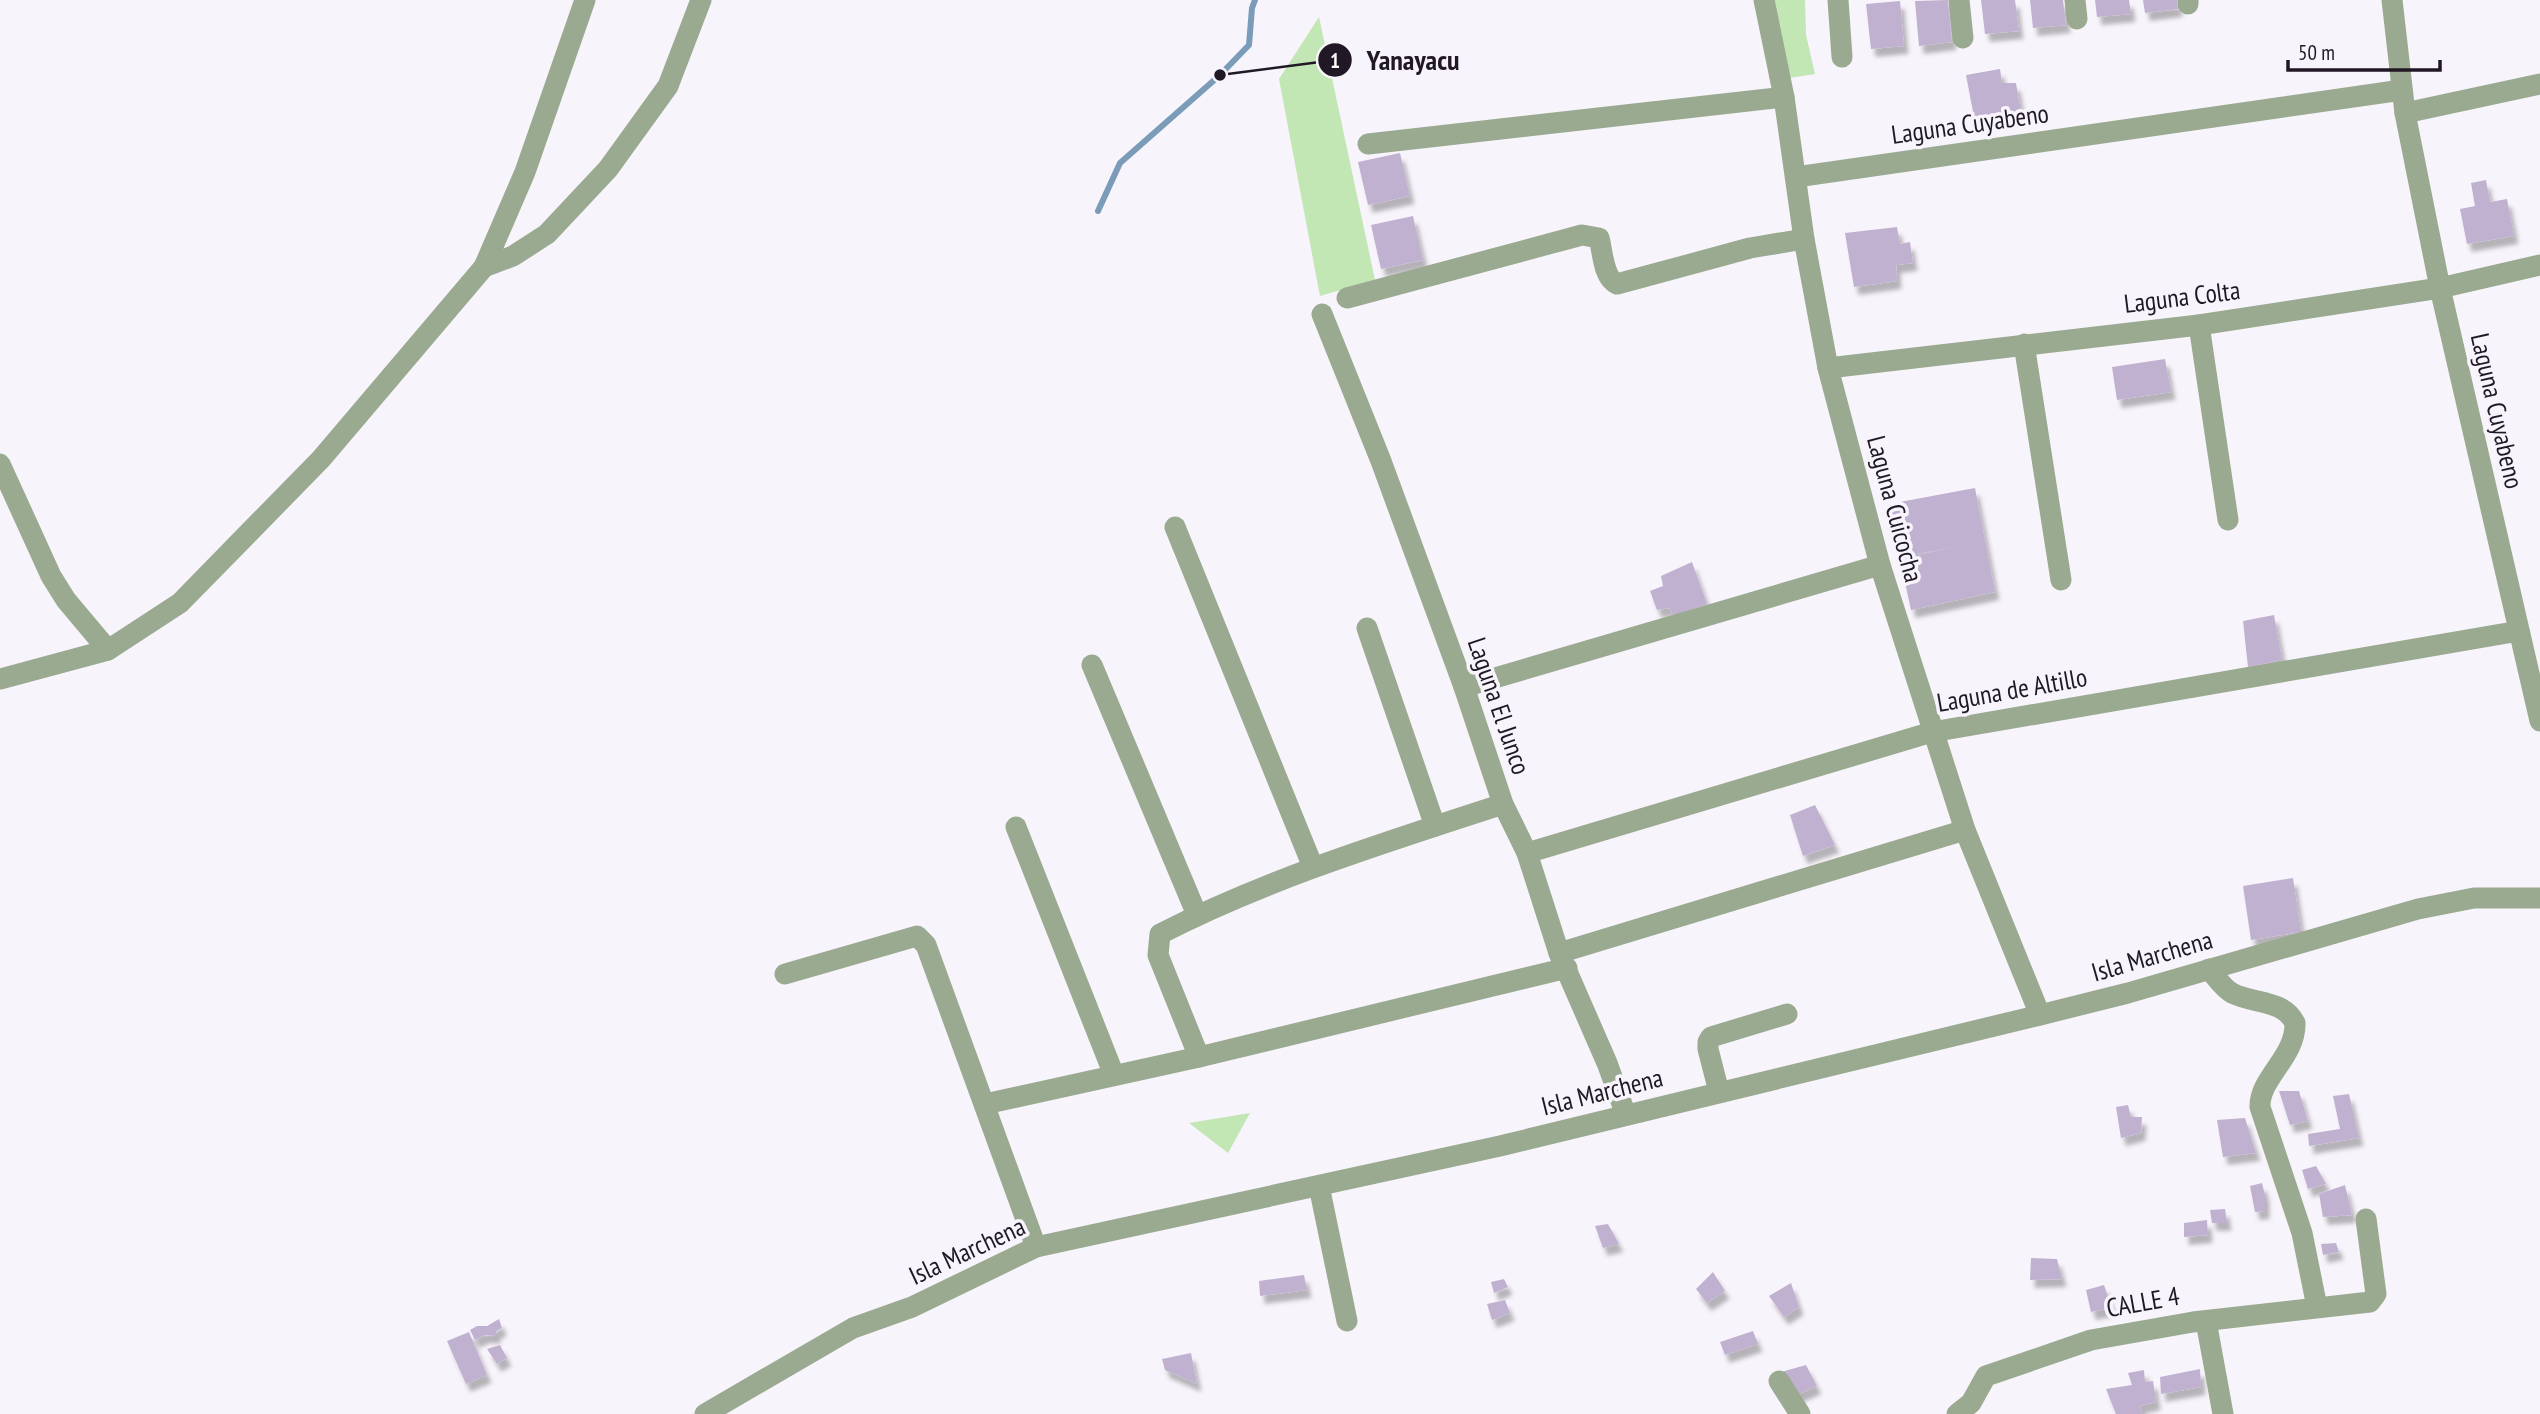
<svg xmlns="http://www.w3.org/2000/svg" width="2540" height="1414" font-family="'PT Sans Narrow',sans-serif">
<defs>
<filter id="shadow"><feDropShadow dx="4.5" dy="8" stdDeviation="2" flood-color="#0004"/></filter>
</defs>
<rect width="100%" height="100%" fill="#f8f4fb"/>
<g fill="#c2e6b4">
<path d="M 1758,0 L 1805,0 L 1806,35 L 1815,74 L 1770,81 Z"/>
<path d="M 1319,17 L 1375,280 L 1320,296 L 1279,79 Z"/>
<path d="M 1250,1113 L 1228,1153 L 1189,1123 Z"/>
</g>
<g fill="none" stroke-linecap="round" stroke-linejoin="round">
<path stroke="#7b9cb8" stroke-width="6" d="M 1098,211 L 1120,163 L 1220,75 L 1249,45 L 1252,8 L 1255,0"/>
</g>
<g fill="#c1b1d1" filter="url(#shadow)">
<path d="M 1948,0 L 1952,42 L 1919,46 L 1915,1 Z"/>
<path d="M 1981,0 L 2015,0 L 2019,31 L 1985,34 Z"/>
<path d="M 2030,0 L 2063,0 L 2066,25 L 2033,28 Z"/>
<path d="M 2095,0 L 2129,0 L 2131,14 L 2097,17 Z"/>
<path d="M 2143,0 L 2177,0 L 2178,9 L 2145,13 Z"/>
<path d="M 1900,1 L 1904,46 L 1871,49 L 1866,4 Z"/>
<path d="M 2000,69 L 2002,83 L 2016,83 L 2021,113 L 1975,122 L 1966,75 Z"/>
<path d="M 1400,153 L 1410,196 L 1368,205 L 1358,162 Z"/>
<path d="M 2486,180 L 2490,202 L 2507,199 L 2514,236 L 2467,244 L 2460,209 L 2475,206 L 2471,183 Z"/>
<path d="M 1413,216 L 1423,260 L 1381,269 L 1371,225 Z"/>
<path d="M 1897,227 L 1900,244 L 1910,242 L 1913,263 L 1896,265 L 1897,281 L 1854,287 L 1845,233 Z"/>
<path d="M 2165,359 L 2171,392 L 2117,400 L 2112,367 Z"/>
<path d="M 1975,488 L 1995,592 L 1911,610 L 1900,559 L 1950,548 L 1899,557 L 1889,504 Z"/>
<path d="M 1692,562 L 1707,604 L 1673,616 L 1670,608 L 1657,610 L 1650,591 L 1663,586 L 1661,576 Z"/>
<path d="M 2274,615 L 2282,660 L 2248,667 L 2243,621 Z"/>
<path d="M 1815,805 L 1835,845 L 1803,856 L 1790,815 Z"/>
<path d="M 2293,878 L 2301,932 L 2251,940 L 2243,886 Z"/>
<path d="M 2279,1091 L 2299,1091 L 2308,1121 L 2290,1125 Z"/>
<path d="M 2349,1094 L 2359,1138 L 2309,1146 L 2308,1134 L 2340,1129 L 2333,1096 Z"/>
<path d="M 2128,1105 L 2131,1117 L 2142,1117 L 2141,1133 L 2121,1138 L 2116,1107 Z"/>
<path d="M 2245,1118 L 2256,1153 L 2223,1157 L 2217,1120 Z"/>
<path d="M 2316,1166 L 2326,1184 L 2308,1189 L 2302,1170 Z"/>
<path d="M 2262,1183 L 2265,1195 L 2265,1211 L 2255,1212 L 2250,1186 Z"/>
<path d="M 2345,1185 L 2352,1215 L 2323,1217 L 2319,1194 Z"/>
<path d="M 2225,1209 L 2227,1223 L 2212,1223 L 2210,1210 Z"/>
<path d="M 2207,1220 L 2208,1235 L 2184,1237 L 2184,1223 Z"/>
<path d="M 1608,1224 L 1619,1244 L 1603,1248 L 1595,1226 Z"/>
<path d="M 2336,1243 L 2339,1252 L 2323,1255 L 2321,1244 Z"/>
<path d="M 2031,1258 L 2057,1259 L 2062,1279 L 2030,1280 Z"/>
<path d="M 1713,1272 L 1725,1291 L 1707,1303 L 1696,1289 Z"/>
<path d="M 1304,1275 L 1307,1290 L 1260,1296 L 1259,1281 Z"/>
<path d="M 1504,1279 L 1508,1287 L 1494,1293 L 1491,1282 Z"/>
<path d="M 1791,1283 L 1799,1307 L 1784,1317 L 1769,1296 Z"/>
<path d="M 2104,1285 L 2112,1308 L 2091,1312 L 2086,1290 Z"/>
<path d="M 1505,1300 L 1510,1313 L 1492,1320 L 1487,1304 Z"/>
<path d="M 499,1319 L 502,1328 L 496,1331 L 496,1336 L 485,1335 L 475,1340 L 470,1330 L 477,1326 L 487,1326 Z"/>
<path d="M 1753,1331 L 1758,1344 L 1725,1355 L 1720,1342 Z"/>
<path d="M 469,1332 L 487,1375 L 466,1384 L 447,1341 Z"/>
<path d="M 500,1345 L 507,1358 L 497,1364 L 487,1349 Z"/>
<path d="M 1191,1353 L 1197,1384 L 1165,1370 L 1162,1359 Z"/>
<path d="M 1806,1365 L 1817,1386 L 1792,1397 L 1781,1372 Z"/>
<path d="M 2200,1369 L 2201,1387 L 2161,1394 L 2160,1377 Z"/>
<path d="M 2144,1370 L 2145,1382 L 2153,1381 L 2156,1402 L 2140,1406 L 2142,1414 L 2116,1414 L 2106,1389 L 2132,1385 L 2128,1373 Z"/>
</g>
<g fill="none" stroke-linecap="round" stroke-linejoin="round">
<g stroke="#9aaa91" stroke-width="21">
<path d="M 1764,0 L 1784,97 L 1804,239 L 1828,368 L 1880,565 L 1965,830 L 2040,1015"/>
<path d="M 1838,0 L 1842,57"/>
<path d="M 1959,0 L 1963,38"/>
<path d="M 2075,0 L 2077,19"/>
<path d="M 2188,0 L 2188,4"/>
<path d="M 2392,0 L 2405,113 L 2440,288 L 2540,721"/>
<path d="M 2405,113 L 2540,84"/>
<path d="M 1368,144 L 1784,97"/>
<path d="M 1796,177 L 2402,90"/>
<path d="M 484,267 L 525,172 L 585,0"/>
<path d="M 1347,298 L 1582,235 L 1599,238 C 1603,252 1603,278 1617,284 L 1750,248 L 1804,239"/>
<path d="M 1322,314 L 1381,461 L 1464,687 L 1503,804 L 1527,853 L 1559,953 L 1607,1063 L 1626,1115"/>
<path d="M 2199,325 L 2228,520"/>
<path d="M 2024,344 L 2061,580"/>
<path d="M 1828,368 L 2199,325 L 2440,288 L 2540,265"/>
<path d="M 0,464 L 51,576 L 66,600 L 108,650"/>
<path d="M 1175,527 L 1313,867"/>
<path d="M 1367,628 L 1435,826"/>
<path d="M 1092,665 L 1197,915"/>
<path d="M 0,679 L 108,650 L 180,603 L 321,459 L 484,267 L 513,256 L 547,234 L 608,169 L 668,86 L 701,0"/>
<path d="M 1464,687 L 1880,565"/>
<path d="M 1016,827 L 1114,1075"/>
<path d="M 1527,853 L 1932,732 L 2519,631"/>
<path d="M 1559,953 L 1965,830"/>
<path d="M 2209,969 C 2216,977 2223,988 2232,993 C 2253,1004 2283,999 2295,1023 C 2296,1057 2259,1078 2260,1107 L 2302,1233 L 2317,1307"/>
<path d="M 785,974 L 917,936 L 926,945 L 1036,1247"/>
<path d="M 1199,1057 L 1158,955 L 1160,934 C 1269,878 1387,842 1503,804"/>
<path d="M 1719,1092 L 1708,1049 L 1708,1042 L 1711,1037 L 1787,1014"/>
<path d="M 985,1104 L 1199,1057 L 1567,968"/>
<path d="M 1319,1186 L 1347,1321"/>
<path d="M 2206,1321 L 2223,1414"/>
<path d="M 1779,1381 L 1800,1414"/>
<path d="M 705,1414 L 853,1328 L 912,1307 L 1036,1247 L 1500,1146 L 2040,1015 L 2128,993 L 2418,909 L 2474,898 L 2540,898"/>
<path d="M 1957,1414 L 1971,1403 L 1986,1376 L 2091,1340 L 2193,1322 L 2370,1302 L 2376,1294 L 2366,1219"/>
</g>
</g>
<g text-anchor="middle" stroke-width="7" stroke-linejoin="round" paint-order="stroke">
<g font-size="26" fill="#201925" stroke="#f8f4fb">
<text transform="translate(1970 124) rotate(-8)" y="9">Laguna Cuyabeno</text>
<text transform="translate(2182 297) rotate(-7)" y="9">Laguna Colta</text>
<text transform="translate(2497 411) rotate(77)" y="9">Laguna Cuyabeno</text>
<text transform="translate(1895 509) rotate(75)" y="9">Laguna Cuicocha</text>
<text transform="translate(2012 690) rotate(-10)" y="9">Laguna de Altillo</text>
<text transform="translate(1499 706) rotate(71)" y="9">Laguna El Junco</text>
<text transform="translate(2152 956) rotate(-16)" y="9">Isla Marchena</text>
<text transform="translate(1602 1092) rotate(-14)" y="9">Isla Marchena</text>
<text transform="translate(967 1251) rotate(-25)" y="9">Isla Marchena</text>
<text transform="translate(2143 1302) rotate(-10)" y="9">CALLE 4</text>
</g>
</g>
<path fill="none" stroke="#201925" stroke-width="2.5" d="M1220 75L1335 60"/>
<g fill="#201925" stroke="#f8f4fb" stroke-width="2.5">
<circle cx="1220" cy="75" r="7"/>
<circle cx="1335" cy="60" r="18"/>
</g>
<g font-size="21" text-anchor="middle" font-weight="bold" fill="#fff">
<text x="1335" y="68">1</text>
</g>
<g font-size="28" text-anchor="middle" font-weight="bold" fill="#201925" stroke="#f8f4fb" stroke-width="7" stroke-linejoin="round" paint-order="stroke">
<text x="1413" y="70">Yanayacu</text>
</g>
<path d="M2288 60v10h152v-10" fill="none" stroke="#201925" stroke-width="3.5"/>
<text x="2298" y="60" font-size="21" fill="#201925" stroke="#f8f4fb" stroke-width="5" paint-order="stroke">50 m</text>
</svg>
